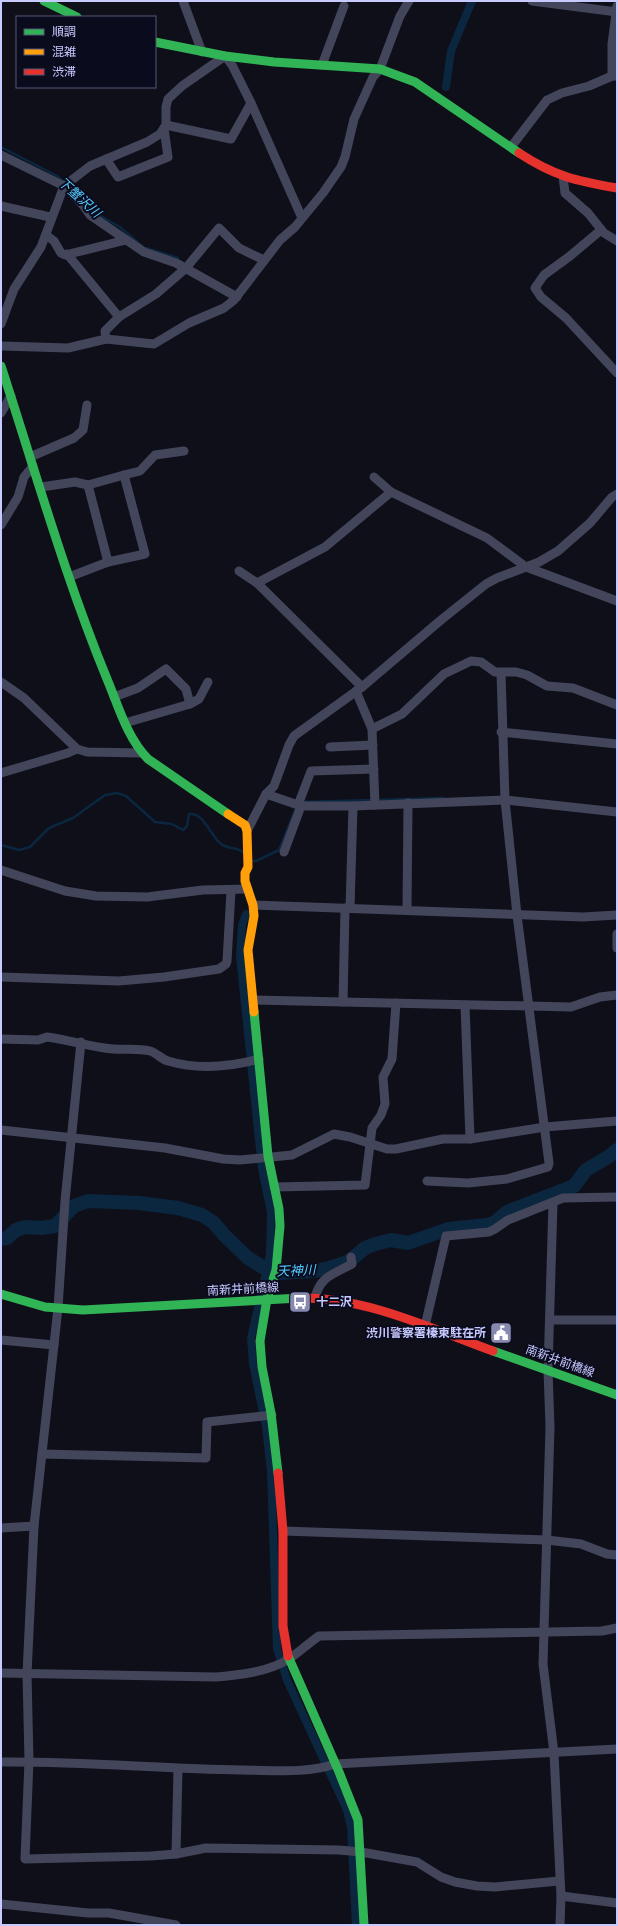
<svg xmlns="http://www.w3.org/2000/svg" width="618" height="1926" font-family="'Exo 2','Noto Sans JP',sans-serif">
<rect width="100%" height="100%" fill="#0f0f1a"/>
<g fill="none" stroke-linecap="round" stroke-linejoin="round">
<g stroke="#0a273f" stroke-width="2.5">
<path d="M 1,147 L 57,176 L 64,182"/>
<path d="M 72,188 L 83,199"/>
<path d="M 88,204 L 95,213 L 120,227 L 142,246"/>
<path d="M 146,248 L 178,258"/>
<path d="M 302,802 L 443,798"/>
<path d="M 1,845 L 19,850 L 30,847 L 49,828 L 73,818 L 105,795 L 117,793 L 126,796 L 155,822 L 172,824 L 183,830 L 187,826 L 189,814 C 204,812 210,835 220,843 C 227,850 236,846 243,852"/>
<path d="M 252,861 L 256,861 L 279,850 L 296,808"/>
</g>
<g stroke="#0a273f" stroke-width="8">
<path d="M 446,87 L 451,51 L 472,1"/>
<path d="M 246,914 L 242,925 L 240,956 L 262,1169 L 271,1212 L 270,1255 L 251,1338 L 253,1364 L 266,1427 L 271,1472 L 277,1649 L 287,1680 L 347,1810 L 351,1827 L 356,1925"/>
</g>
<path stroke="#0a273f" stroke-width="14" d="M 1,1239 L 7,1238 L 16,1230 L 25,1227 L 41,1228 L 55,1226 L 74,1206 L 88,1201 L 139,1203 L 178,1208 L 202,1215 L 214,1223 L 224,1235 L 248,1258 L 269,1271 L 279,1273 L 314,1271 L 329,1268 L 348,1262 L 365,1248 L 375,1244 L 391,1240 L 408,1243 L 448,1229 L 487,1225 L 494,1223 L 507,1212 L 574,1186 L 586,1170 L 608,1157 L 617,1150"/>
<g stroke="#43455b" stroke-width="9">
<path d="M 183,1 L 202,52"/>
<path d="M 532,1 L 617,12"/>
<path d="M 322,65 L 344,6"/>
<path d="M 612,76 L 612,44 L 617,6"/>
<path d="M 166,125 L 231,139 L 251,103"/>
<path d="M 511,147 L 547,100 L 562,93 L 589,86 L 612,76 L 617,76"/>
<path d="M 1,155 L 64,186 L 83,205 L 90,215 L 144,252 L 176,263 L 237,297"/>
<path d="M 106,159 L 118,177 L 168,157 L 164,128"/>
<path d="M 563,176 L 565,193 L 588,213 L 604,233 L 617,241"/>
<path d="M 1,206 L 50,217"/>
<path d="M 601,230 L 570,256 L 544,275 L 535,288 L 541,297 L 566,318 L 617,373"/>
<path d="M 46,235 L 54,241 L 61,253 L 65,255 L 126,240"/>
<path d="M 67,254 L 119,317"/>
<path d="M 1,324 L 14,289 L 41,247 L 64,186 L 90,166 L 147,142 L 160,134 L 166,125 L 166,107 L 168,99 L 182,86 L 225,56 L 232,65 L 251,103 L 302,218"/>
<path d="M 106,339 L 105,331 L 119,317 L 156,294 L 186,268 L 219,228 L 239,248 L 264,260"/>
<path d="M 1,346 L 68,348 L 106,339 L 154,344 L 189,323 L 224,308 L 234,300 L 280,240 L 295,227 L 323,193 L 341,167 L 345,157 L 354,119 L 373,77 L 380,69 L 400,16 L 409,1"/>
<path d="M 1,413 L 11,396"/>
<path d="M 30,457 L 74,438 L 83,430 L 87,405"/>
<path d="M 124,475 L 140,471 L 155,455 L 184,451"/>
<path d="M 374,477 L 391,492 L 487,538 L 526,567 L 617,601"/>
<path d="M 88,485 L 124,475 L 145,554 L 108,562"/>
<path d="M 41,487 L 75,482 L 88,485 L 108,562 L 69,577"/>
<path d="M 1,525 L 18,497 L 24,477 L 33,466"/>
<path d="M 239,571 L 257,583 L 362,687"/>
<path d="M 257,583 L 325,547 L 391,492"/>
<path d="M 1,682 L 24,698 L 77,749 L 87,752 L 142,753"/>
<path d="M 356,691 L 372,729 L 375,805"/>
<path d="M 114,697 L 138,688 L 166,669 L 186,689 L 190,704"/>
<path d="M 125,723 L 190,704 L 199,699 L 208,682"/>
<path d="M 372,729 L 402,714 L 444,674 L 471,661 L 481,662 L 495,672 L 516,672 L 527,675 L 547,686 L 573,688 L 617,705"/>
<path d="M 501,732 L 617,744"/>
<path d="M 330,747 L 373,745"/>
<path d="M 1,773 L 68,753 L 77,749"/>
<path d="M 266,794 L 301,806 L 353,806 L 505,800 L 617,812"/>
<path d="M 298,805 L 311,771 L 374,769"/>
<path d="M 247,831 L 266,794 L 274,786 L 289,745 L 294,736 L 362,687 L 441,620 L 486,584 L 497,578 L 539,562 L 558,551 L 590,523 L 612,497 L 617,494"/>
<path d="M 284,852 L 301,806"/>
<path d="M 1,870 L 65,891 L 96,896 L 147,897 L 203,890 L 248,889"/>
<path d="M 253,905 L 583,917 L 617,915"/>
<path d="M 350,908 L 353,806"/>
<path d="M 407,910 L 408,803"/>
<path d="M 617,934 L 617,948"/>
<path d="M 1,977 L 119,981 L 164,977 L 219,969 L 226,964 L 227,961 L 231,891"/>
<path d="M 253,1000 L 571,1007 L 600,997 L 617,995"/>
<path d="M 343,1002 L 345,908"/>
<path d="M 465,1005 L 470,1139 L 545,1127 L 617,1121"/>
<path d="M 1,1039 L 38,1040 L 47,1037 C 69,1040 91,1047 113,1049 C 126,1050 138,1048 150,1051 C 157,1053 161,1059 168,1061 C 198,1070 229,1067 259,1059"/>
<path d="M 81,1042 L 65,1201 L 58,1308 L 34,1526 L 27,1674 L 29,1761 L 25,1859 L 151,1856 L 176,1854 L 206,1848 L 339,1850 L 361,1852 L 417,1862 L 441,1877 L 455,1882 L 477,1886 L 495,1887 L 559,1881"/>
<path d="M 1,1130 L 165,1148 L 223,1159 L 240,1160 L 292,1155 L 334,1134 L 350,1137 L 387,1149 L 396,1149 L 443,1139 L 470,1139"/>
<path d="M 427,1181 L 468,1183 L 507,1179 L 548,1167 L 549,1163 L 517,915 L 505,800 L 501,673"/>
<path d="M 274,1187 L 365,1185 L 372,1128 L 381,1115 L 385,1104 L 383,1077 L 392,1059 L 396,1003"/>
<path d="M 553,1203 L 548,1370 L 550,1427 L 543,1664 L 554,1753 L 561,1896 L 560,1925"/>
<path d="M 315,1298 C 320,1276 334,1274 352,1264 L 351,1257"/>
<path d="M 551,1320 L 617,1320"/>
<path d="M 425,1326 L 446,1236 L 489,1232 L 495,1229 L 508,1220 L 563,1198 L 617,1197"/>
<path d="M 1,1340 L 54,1345"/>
<path d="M 42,1454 L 206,1458 L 207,1422 L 272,1415"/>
<path d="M 1,1528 L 34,1526"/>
<path d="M 283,1531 L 547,1540 L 581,1544 L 607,1554 L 617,1555"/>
<path d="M 1,1673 L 216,1677 C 240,1675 268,1672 289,1659 C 299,1652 309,1643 319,1636 L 602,1631 L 617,1628"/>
<path d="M 1,1762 C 81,1761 161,1769 241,1770 C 272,1770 306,1774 335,1764 L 617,1749"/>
<path d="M 176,1854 L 178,1769"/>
<path d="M 561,1896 L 617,1903"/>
<path d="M 1,1904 L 88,1913 L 109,1913 L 176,1925"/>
</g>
<g stroke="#30b455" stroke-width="9">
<path d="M 44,1 L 77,17"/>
<path d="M 155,42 L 225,56 L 274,62 L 380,69 L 415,82 L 519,153"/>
<path d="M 1,366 C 35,470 65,577 107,679 C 118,705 127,738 148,759 L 228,814"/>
<path d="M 254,1012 L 268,1156 L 279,1209 L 280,1226 L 276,1270 L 267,1299 L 260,1341 L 262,1367 L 271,1413 L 278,1473"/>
<path d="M 1,1294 L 45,1307 L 83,1310 L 300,1298"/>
<path d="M 493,1351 L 617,1395"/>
<path d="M 288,1656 L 339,1772 L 358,1820 L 364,1925"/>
</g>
<path stroke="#ff9f0a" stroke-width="9" d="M 228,814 L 245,825 L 247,831 L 248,867 L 245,873 L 245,881 L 253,905 L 254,916 L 248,950 L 254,1012"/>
<g stroke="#e5322d" stroke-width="9">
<path d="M 519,153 C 554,176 576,181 617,188"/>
<path d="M 300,1298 C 366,1297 432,1329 493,1351"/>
<path d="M 278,1473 L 283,1531 L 283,1626 L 288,1656"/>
</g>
</g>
<defs>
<g id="bus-square" transform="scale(1.15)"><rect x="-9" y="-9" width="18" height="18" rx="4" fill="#8789af" stroke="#0b0b1e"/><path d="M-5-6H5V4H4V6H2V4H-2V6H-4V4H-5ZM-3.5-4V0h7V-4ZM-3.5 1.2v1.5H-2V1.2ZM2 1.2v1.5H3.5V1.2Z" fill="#fff"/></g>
<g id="civic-square" transform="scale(1.15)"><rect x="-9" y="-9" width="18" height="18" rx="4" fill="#8789af" stroke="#0b0b1e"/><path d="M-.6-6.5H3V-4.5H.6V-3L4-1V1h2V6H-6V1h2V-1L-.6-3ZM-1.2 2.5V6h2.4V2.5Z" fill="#fff"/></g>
</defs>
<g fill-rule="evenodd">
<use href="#bus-square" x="300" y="1302"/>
<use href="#civic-square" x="501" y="1333"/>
</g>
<g text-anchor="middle" stroke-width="4" stroke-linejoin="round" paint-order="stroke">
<g font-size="12" fill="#c7caff" stroke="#0b0b1e">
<text transform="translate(243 1289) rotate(-3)" y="4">南新井前橋線</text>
<text transform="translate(560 1361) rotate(20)" y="4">南新井前橋線</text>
</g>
<g font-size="12" font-weight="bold" fill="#c7caff" stroke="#0b0b1e" text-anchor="start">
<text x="316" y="1306">十二沢</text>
<text x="486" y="1337" text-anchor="end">渋川警察署榛東駐在所</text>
</g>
<g font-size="13" font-style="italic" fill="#5cf" stroke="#0b0b1e">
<text transform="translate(80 197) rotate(42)" y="5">下蟹沢川</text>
<text transform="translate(296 1270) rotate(-2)" y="5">天神川</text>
</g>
</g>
<rect width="618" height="1926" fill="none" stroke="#c7caff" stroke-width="4"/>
<rect x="16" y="16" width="140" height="72" fill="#0b0b1e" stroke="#565778"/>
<rect x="24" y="29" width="20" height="6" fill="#30b455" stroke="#565778"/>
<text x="52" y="36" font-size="12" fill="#c7caff">順調</text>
<rect x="24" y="49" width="20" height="6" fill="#ff9f0a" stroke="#565778"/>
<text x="52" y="56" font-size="12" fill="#c7caff">混雑</text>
<rect x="24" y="69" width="20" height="6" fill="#e5322d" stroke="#565778"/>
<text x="52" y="76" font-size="12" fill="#c7caff">渋滞</text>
</svg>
